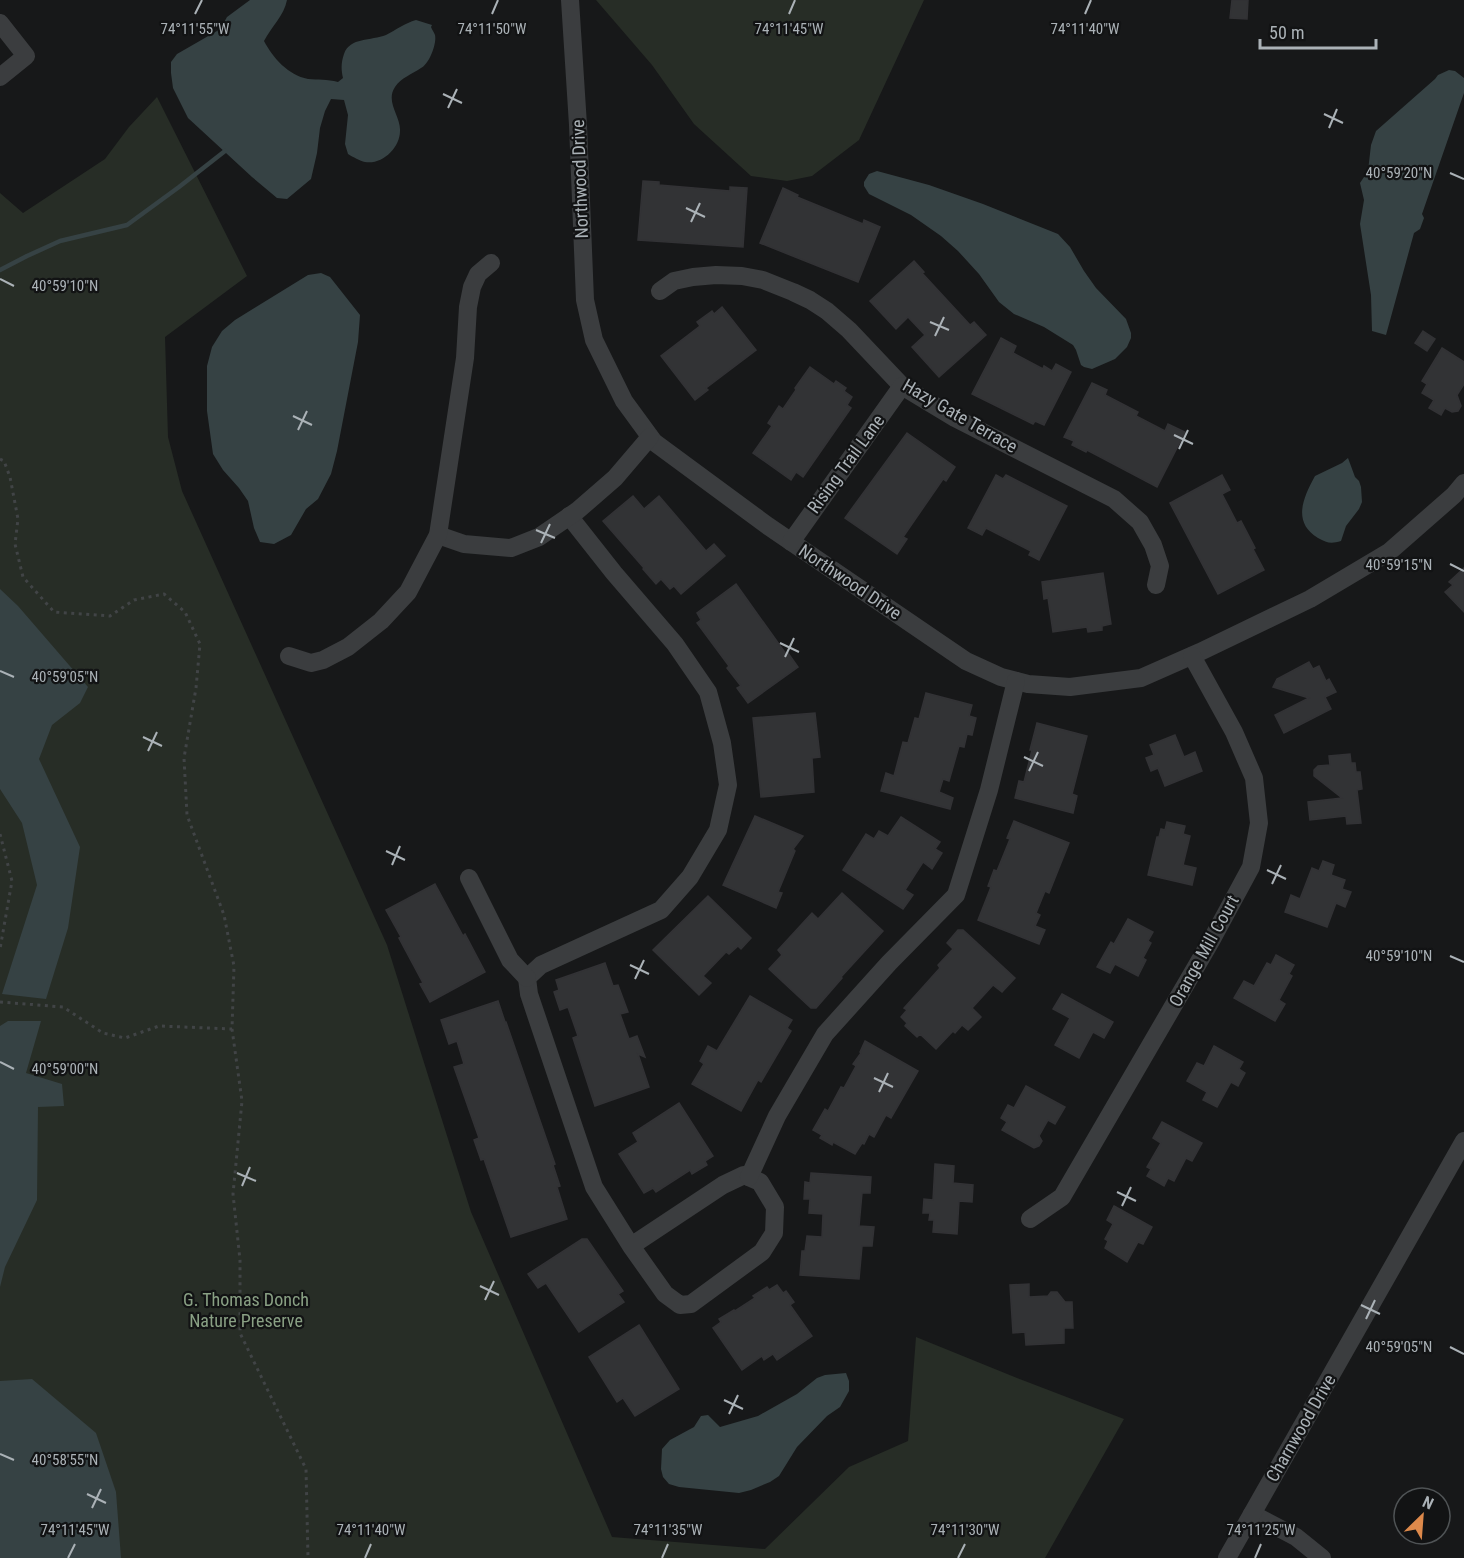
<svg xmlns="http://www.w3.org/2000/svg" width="1464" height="1558" font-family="'Roboto Condensed',sans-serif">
<rect width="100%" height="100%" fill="#171819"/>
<g fill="#272d26">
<path d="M 596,0 L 924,0 L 859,140 L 812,176 L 787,181 L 751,176 L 694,124 L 652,65 Z"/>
<path d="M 157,97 L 247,276 L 165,337 L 168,437 L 182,491 L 387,945 L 471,1212 L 612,1537 L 765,1549 L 849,1467 L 908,1441 L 916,1337 L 1017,1378 L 1124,1419 L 1045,1558 L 0,1558 L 0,193 L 23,213 L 105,159 L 129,127 Z"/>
</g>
<g fill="#364244">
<path d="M 250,0 L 287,0 C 284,16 271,27 264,41 C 273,58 288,75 308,79 C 318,80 327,79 338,82 L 343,78 C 341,69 341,63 344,54 C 350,37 371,41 386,35 C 396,30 405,23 416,20 L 432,25 L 431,27 C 432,30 434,32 435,35 C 437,44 429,64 421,68 C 412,74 401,78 395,87 C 385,102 401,116 400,131 C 400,148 382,165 365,162 C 360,161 353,157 348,154 L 345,144 L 348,115 L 344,100 L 331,99 L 325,111 L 320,128 L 317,153 L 311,179 L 287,199 L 277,198 L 252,177 L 188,118 L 173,88 L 171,73 L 171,62 L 177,54 L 217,31 L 222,26 L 227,17 Z"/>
<path d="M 1449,70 L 1455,71 L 1464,78 L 1464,93 L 1422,214 L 1424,218 L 1420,229 L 1414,233 L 1386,335 L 1372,331 L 1371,295 L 1360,224 L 1364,200 L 1360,183 L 1368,171 L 1371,145 L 1376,131 L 1435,79 L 1438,75 Z"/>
<path d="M 877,171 L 929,185 L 983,204 L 1058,234 L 1070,247 L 1084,271 L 1096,288 L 1126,319 L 1131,333 L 1131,338 L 1127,347 L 1115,359 L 1092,369 L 1084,367 L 1081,365 L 1076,350 L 1073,345 L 1044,327 L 1014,314 L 999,302 L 979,274 L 958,251 L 941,236 L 911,215 L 869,194 L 864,186 L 864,182 L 869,174 Z"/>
<path d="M 321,273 L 330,277 L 360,315 L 358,342 L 337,451 L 331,474 L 318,499 L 306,509 L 291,535 L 274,544 L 260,542 L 254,528 L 248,501 L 239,488 L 223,470 L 213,454 L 207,411 L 207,366 L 212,347 L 222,331 L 235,320 L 308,275 Z"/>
<path d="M 1348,458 L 1355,477 L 1359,481 L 1361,487 L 1362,502 L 1359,509 L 1346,526 L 1341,541 C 1331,544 1327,543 1318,538 C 1292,522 1303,498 1315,476 L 1342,463 Z"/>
<path d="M 0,589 L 18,606 L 88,687 L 80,703 L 52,725 L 39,759 L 80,847 L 68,928 L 46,999 L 2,994 L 37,885 L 22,823 L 0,789 Z"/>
<path d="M 8,1021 L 41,1021 L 26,1073 L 62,1084 L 64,1106 L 38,1107 L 37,1200 L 5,1267 L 0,1287 L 0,1026 Z"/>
<path d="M 846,1373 L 849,1381 L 849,1391 L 840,1407 L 827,1416 L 797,1447 L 779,1476 L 770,1482 L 751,1490 L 739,1493 L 679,1487 L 669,1484 L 663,1477 L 661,1469 L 662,1449 L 670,1440 L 694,1427 L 701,1416 L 708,1415 L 720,1427 L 758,1416 L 797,1394 L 817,1378 L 825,1375 Z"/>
<path d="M 32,1379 L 96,1433 L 116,1492 L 121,1558 L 0,1558 L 0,1381 Z"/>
</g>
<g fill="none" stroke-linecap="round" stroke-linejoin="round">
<path stroke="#364244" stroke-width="4.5" d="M 0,270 L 27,256 L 60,241 L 127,225 L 179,187 L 225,151"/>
</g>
<g fill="#323335" stroke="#323235" stroke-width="1.5">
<path d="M 1232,0 L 1248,0 L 1247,19 L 1230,18 Z"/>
<path d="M 643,181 L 659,182 L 659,185 L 730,191 L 730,187 L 747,188 L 743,247 L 638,240 Z"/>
<path d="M 783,188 L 798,195 L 797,197 L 863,224 L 864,220 L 880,227 L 858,282 L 760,243 Z"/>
<path d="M 914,261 L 924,272 L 922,273 L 970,325 L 974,322 L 986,335 L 939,377 L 912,347 L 925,335 L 908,317 L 896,329 L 870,301 Z"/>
<path d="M 722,307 L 756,350 L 706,388 L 708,390 L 695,400 L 661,356 L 700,326 L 697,322 L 712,311 L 714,314 Z"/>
<path d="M 1423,331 L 1435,339 L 1427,351 L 1415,343 Z"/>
<path d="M 1001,338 L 1016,346 L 1013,353 L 1043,369 L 1044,366 L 1052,371 L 1056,364 L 1071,372 L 1044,425 L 1035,421 L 1033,424 L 972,394 Z"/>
<path d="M 1442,348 L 1464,362 L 1464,384 L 1457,395 L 1461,406 L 1458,411 L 1452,412 L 1445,408 L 1441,415 L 1429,408 L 1434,400 L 1422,393 L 1427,384 L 1422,381 Z"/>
<path d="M 810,367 L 834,384 L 836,381 L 846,388 L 844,391 L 852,397 L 847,405 L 851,408 L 803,477 L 796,472 L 791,480 L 753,453 L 772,426 L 768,423 L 779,406 L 783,409 L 796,390 L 795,388 Z"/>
<path d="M 1092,383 L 1107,390 L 1105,395 L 1138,412 L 1136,416 L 1165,431 L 1168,424 L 1185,432 L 1157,487 L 1087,450 L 1086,452 L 1072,445 L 1074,441 L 1064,437 Z"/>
<path d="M 907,433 L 955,467 L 946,481 L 943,479 L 903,537 L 907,539 L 897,554 L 845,518 Z"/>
<path d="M 996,475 L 1003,479 L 1006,475 L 1067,506 L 1039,560 L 1029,555 L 1031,551 L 986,528 L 982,535 L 968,528 Z"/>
<path d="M 1222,475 L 1230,490 L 1222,494 L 1237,523 L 1241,521 L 1255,548 L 1253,549 L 1264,570 L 1218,594 L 1170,503 Z"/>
<path d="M 633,496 L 644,509 L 659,496 L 706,551 L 714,544 L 725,556 L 681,594 L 674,586 L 670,589 L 661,579 L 656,584 L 643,569 L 644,568 L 603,521 Z"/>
<path d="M 1464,568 L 1464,612 L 1445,592 L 1453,585 L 1449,582 Z"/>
<path d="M 1103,573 L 1111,624 L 1102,626 L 1102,630 L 1088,632 L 1087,627 L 1053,632 L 1048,598 L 1044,599 L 1042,582 Z"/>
<path d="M 736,584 L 786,654 L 788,653 L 798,667 L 748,703 L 737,688 L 741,686 L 727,668 L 729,666 L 697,623 L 701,620 L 697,613 Z"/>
<path d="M 1309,662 L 1313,669 L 1319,666 L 1326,681 L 1329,679 L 1336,692 L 1325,697 L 1331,709 L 1284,733 L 1275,715 L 1309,698 L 1273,687 L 1277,679 Z"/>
<path d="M 926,693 L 972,705 L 969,716 L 976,718 L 972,735 L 967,734 L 964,747 L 959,746 L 949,781 L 943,779 L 939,792 L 953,798 L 950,809 L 881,791 L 886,773 L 894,776 L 903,742 L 908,743 L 915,718 L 919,719 Z"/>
<path d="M 815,713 L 820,757 L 812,758 L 814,792 L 761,797 L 753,718 Z"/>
<path d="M 1037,723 L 1087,736 L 1072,794 L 1077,796 L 1073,813 L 1015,798 L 1019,781 L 1024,782 L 1032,750 L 1030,750 Z"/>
<path d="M 1175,735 L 1184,757 L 1195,752 L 1202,771 L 1165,786 L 1158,768 L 1151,771 L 1146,758 L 1154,755 L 1150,745 Z"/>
<path d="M 1350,754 L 1351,763 L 1355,763 L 1356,772 L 1360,772 L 1362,789 L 1357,790 L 1361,823 L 1347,824 L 1346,816 L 1310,820 L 1308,802 L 1342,798 L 1314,776 L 1314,770 L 1318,766 L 1330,765 L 1329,756 Z"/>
<path d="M 755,816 L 803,836 L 793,849 L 795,851 L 778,892 L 782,893 L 776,908 L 723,885 Z"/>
<path d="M 901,817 L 940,842 L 935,849 L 942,853 L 932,869 L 923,862 L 905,890 L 913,895 L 903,909 L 843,870 L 866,834 L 874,839 L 879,831 L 888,836 Z"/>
<path d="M 1014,821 L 1069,843 L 1049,893 L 1045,891 L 1036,913 L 1040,915 L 1035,926 L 1045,930 L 1039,944 L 978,920 L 991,887 L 988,886 L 994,870 L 997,871 L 1010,839 L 1007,838 Z"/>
<path d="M 1167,822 L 1185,826 L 1183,834 L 1190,836 L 1183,865 L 1196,868 L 1192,885 L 1148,875 L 1157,837 L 1159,837 L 1161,829 L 1165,830 Z"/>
<path d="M 1323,861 L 1334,865 L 1331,875 L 1345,880 L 1342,889 L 1351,892 L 1345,907 L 1336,903 L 1327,927 L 1285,912 L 1291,895 L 1300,899 L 1312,868 L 1319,871 Z"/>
<path d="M 435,884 L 463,936 L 465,934 L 485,972 L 430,1002 L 420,984 L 423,983 L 399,938 L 401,937 L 386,910 Z"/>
<path d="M 842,893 L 883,931 L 841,977 L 842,978 L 816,1008 L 811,1008 L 769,969 L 782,955 L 778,950 L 812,913 L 818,919 Z"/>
<path d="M 708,896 L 751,938 L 741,949 L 738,946 L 729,954 L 726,952 L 703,976 L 711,983 L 699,995 L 653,950 Z"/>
<path d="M 1128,919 L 1153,932 L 1148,941 L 1151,943 L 1143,958 L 1146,960 L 1138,976 L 1115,964 L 1110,973 L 1097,967 L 1111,942 L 1114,944 Z"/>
<path d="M 958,930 L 963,930 L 1015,978 L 1002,992 L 993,985 L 972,1008 L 981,1017 L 968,1030 L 962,1025 L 955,1033 L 953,1031 L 936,1049 L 920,1034 L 917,1037 L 905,1026 L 907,1023 L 901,1017 L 907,1010 L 904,1008 L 940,968 L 938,965 L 953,949 L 947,943 Z"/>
<path d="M 1276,955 L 1294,965 L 1289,974 L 1292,976 L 1279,1000 L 1285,1004 L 1275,1021 L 1234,998 L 1244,981 L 1254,986 L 1267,963 L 1271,965 Z"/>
<path d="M 605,963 L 613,986 L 618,985 L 628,1012 L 620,1014 L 629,1039 L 637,1036 L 645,1057 L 638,1054 L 649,1087 L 595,1106 L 573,1038 L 578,1036 L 568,1007 L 560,1010 L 554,992 L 559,990 L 556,980 Z"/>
<path d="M 1062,994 L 1113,1022 L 1104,1038 L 1093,1032 L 1079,1058 L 1055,1045 L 1070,1018 L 1053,1009 Z"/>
<path d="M 750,996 L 792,1020 L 787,1028 L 791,1031 L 761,1082 L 758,1080 L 741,1111 L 692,1084 L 704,1064 L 700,1061 L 708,1046 L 717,1051 Z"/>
<path d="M 498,1001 L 505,1022 L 506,1022 L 555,1164 L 553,1165 L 560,1186 L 557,1187 L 567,1219 L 511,1237 L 484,1159 L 481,1160 L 474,1140 L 479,1138 L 454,1067 L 464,1064 L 457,1041 L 449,1044 L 441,1020 Z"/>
<path d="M 865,1041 L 918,1071 L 891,1118 L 886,1115 L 874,1137 L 869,1134 L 864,1144 L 862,1143 L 855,1154 L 833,1142 L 832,1145 L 820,1138 L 822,1135 L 813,1130 L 825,1109 L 828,1111 L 841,1087 L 844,1088 L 856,1066 L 853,1064 L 861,1053 L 860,1052 Z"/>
<path d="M 1214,1046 L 1243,1062 L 1239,1069 L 1245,1073 L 1238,1086 L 1231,1082 L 1217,1107 L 1203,1100 L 1207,1092 L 1187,1081 L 1197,1063 L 1204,1066 Z"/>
<path d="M 1026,1086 L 1065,1107 L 1055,1124 L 1048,1120 L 1039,1136 L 1042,1141 L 1039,1146 L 1034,1148 L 1002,1130 L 1007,1122 L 1001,1118 L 1008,1105 L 1014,1108 Z"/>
<path d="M 679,1103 L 713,1156 L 705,1161 L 707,1165 L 692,1174 L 690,1170 L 656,1192 L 653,1188 L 644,1193 L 619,1154 L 638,1142 L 633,1133 Z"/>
<path d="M 1162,1122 L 1202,1143 L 1192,1161 L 1186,1158 L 1174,1181 L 1168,1178 L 1164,1186 L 1147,1176 L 1151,1169 L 1147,1167 L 1161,1143 L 1153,1138 Z"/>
<path d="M 935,1164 L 954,1166 L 953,1183 L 973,1185 L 972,1202 L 959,1201 L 957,1234 L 933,1232 L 934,1220 L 929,1220 L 930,1213 L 923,1213 L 924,1199 L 933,1200 Z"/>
<path d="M 811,1173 L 871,1177 L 870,1193 L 862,1193 L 859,1226 L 874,1227 L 872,1246 L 862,1246 L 859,1279 L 800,1275 L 802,1251 L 805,1251 L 807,1236 L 822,1237 L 823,1214 L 809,1213 L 810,1199 L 804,1199 L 805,1182 L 810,1183 Z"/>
<path d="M 1114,1206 L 1152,1227 L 1143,1244 L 1138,1242 L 1127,1262 L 1105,1248 L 1108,1241 L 1105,1239 L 1113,1224 L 1107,1220 Z"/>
<path d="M 582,1239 L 587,1239 L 623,1291 L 618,1294 L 624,1302 L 579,1332 L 546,1283 L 538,1288 L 528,1274 Z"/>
<path d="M 1029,1284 L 1029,1297 L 1048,1296 L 1051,1292 L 1057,1292 L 1065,1302 L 1072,1302 L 1073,1328 L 1064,1328 L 1064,1343 L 1026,1345 L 1025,1332 L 1013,1333 L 1010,1285 Z"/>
<path d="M 777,1285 L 783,1293 L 786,1291 L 794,1302 L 790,1305 L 812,1336 L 777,1360 L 773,1354 L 764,1360 L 762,1356 L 742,1370 L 713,1328 L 721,1322 L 719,1319 L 734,1310 L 735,1311 L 755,1298 L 753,1296 L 767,1287 L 769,1290 Z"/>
<path d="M 639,1325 L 679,1389 L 635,1416 L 623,1398 L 617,1402 L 589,1357 Z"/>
</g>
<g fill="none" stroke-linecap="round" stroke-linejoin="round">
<g stroke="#414446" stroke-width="3" stroke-dasharray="3 4.5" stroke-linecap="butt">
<path d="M 0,459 L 4,461 L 10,477 L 18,519 L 15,544 L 23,577 L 54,612 L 110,616 L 134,600 L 164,594 L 185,612 L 200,644 L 196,688 L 184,758 L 187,815 L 224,915 L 234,966 L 232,1029 L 242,1101 L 233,1194 L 240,1260 L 240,1333 L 306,1469 L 308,1558"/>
<path d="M 0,834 L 12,881 L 0,949"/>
<path d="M 0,1002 L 63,1007 L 103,1033 L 125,1038 L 159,1026 L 232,1029"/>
</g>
<g stroke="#3b3d3f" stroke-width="18">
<path d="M 570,0 L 578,125 L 585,300 L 594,340 L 624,401 L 654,442 L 768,526 L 966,661 L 1001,677 L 1028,684 L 1070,687 L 1141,678 L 1200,652 L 1310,599 L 1389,552 L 1454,495 L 1464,483"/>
<path d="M 0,23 L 26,56 L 0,77"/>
<path d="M 660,291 L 674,281 L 693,277 L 716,275 L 742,276 L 763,280 L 793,292 L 810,300 L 827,311 L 849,330 L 902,386 L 955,418 L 1114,499 L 1140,522 L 1153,545 L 1160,566 L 1156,585"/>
<path d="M 569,516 L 614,573 L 675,644 L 708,692 L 722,743 L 728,785 L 718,830 L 690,877 L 661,910 L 541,965 L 527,978 L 529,994 L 594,1187 L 631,1246 L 665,1294 L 680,1305 L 691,1304 L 762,1252 L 774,1233 L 775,1207 L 760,1182 L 744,1175 L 723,1185 L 631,1246"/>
<path d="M 438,535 L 464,544 L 511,548 L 539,537 L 577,511 L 615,478 L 650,437"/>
<path d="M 791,542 L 902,386"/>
<path d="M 289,656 L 311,663 L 323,660 L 348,647 L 381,621 L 408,592 L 438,535 L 465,358 L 468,307 L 472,287 L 478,274 L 491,263"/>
<path d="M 469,878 L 510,960 L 527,978"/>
<path d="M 749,1177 L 777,1116 L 825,1034 L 889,963 L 956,895 L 989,790 L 1016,681"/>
<path d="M 1030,1219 L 1062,1197 L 1211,941 L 1251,867 L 1259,823 L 1254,778 L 1234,732 L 1192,656"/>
<path d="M 1252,1514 L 1296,1537 L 1322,1558"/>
<path d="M 1227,1558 L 1464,1141"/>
</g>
</g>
<path fill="none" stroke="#abb2b7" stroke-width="2" d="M 195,14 L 202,0M 492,14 L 498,0M 789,14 L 795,0M 1085,14 L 1091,0M 443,94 L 462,103M 448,108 L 457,89M 1324,114 L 1343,123M 1329,128 L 1337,109M 1450,173 L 1464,179M 686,208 L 705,217M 691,222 L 700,203M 0,279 L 14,286M 930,322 L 949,330M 935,336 L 944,317M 293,416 L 312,425M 298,430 L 307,411M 1174,435 L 1193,444M 1179,449 L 1188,430M 536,530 L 555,538M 541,543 L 550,524M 1450,564 L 1464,571M 780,643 L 799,652M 785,657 L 794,638M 0,671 L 14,677M 143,737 L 162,746M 148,751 L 157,732M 1024,757 L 1043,766M 1029,771 L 1038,752M 386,851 L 405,860M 392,865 L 400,846M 1267,870 L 1286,879M 1272,884 L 1281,865M 1450,956 L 1464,962M 630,965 L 649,974M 635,979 L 644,960M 0,1062 L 14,1069M 874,1078 L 893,1087M 879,1092 L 888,1073M 237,1173 L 256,1181M 242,1186 L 250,1167M 1117,1192 L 1136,1201M 1122,1206 L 1131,1187M 480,1286 L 499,1295M 485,1300 L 494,1281M 1361,1305 L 1380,1314M 1366,1319 L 1375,1300M 1450,1347 L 1464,1354M 724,1400 L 743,1409M 729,1414 L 738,1395M 0,1454 L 14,1460M 87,1494 L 106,1503M 92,1508 L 101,1489M 68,1558 L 75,1544M 365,1558 L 371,1544M 662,1558 L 668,1544M 958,1558 L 965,1544M 1255,1558 L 1261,1544"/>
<g text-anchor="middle" stroke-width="4.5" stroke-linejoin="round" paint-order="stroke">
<g font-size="18" fill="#abb2b7" stroke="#121314">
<text transform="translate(580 179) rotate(-92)" y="6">Northwood Drive</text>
<text transform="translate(960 416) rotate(30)" y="6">Hazy Gate Terrace</text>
<text transform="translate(846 464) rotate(-54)" y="6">Rising Trail Lane</text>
<text transform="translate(850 582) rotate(34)" y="6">Northwood Drive</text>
<text transform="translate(1204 951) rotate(-61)" y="6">Orange Mill Court</text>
<text transform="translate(1301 1428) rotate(-60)" y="6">Charnwood Drive</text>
</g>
<g font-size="18" fill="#89a084" stroke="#121314">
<text x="246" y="1306">G. Thomas Donch<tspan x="246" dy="21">Nature Preserve</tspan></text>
</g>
</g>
<g font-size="15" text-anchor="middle" fill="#abb2b7" stroke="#121314" stroke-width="4.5" stroke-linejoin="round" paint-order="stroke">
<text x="195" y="34">74°11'55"W</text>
<text x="492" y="34">74°11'50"W</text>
<text x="789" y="34">74°11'45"W</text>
<text x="1085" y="34">74°11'40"W</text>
<text x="1399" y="178">40°59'20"N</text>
<text x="65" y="291">40°59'10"N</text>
<text x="1399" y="570">40°59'15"N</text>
<text x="65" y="682">40°59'05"N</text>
<text x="1399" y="961">40°59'10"N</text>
<text x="65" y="1074">40°59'00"N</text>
<text x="1399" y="1352">40°59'05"N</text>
<text x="65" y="1465">40°58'55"N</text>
<text x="75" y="1535">74°11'45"W</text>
<text x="371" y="1535">74°11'40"W</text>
<text x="668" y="1535">74°11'35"W</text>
<text x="965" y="1535">74°11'30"W</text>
<text x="1261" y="1535">74°11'25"W</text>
</g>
<g transform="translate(1422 1516) rotate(25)"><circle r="28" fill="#121314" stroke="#4f5355" stroke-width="1.5"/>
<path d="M0-4.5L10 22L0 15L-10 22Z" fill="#dd894b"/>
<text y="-9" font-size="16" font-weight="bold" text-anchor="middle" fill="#abb2b7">N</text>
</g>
<path d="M1260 39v9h116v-9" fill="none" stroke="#abb2b7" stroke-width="3"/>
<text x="1269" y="39" font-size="18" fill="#abb2b7" stroke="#121314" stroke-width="4.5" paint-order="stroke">50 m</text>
</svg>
